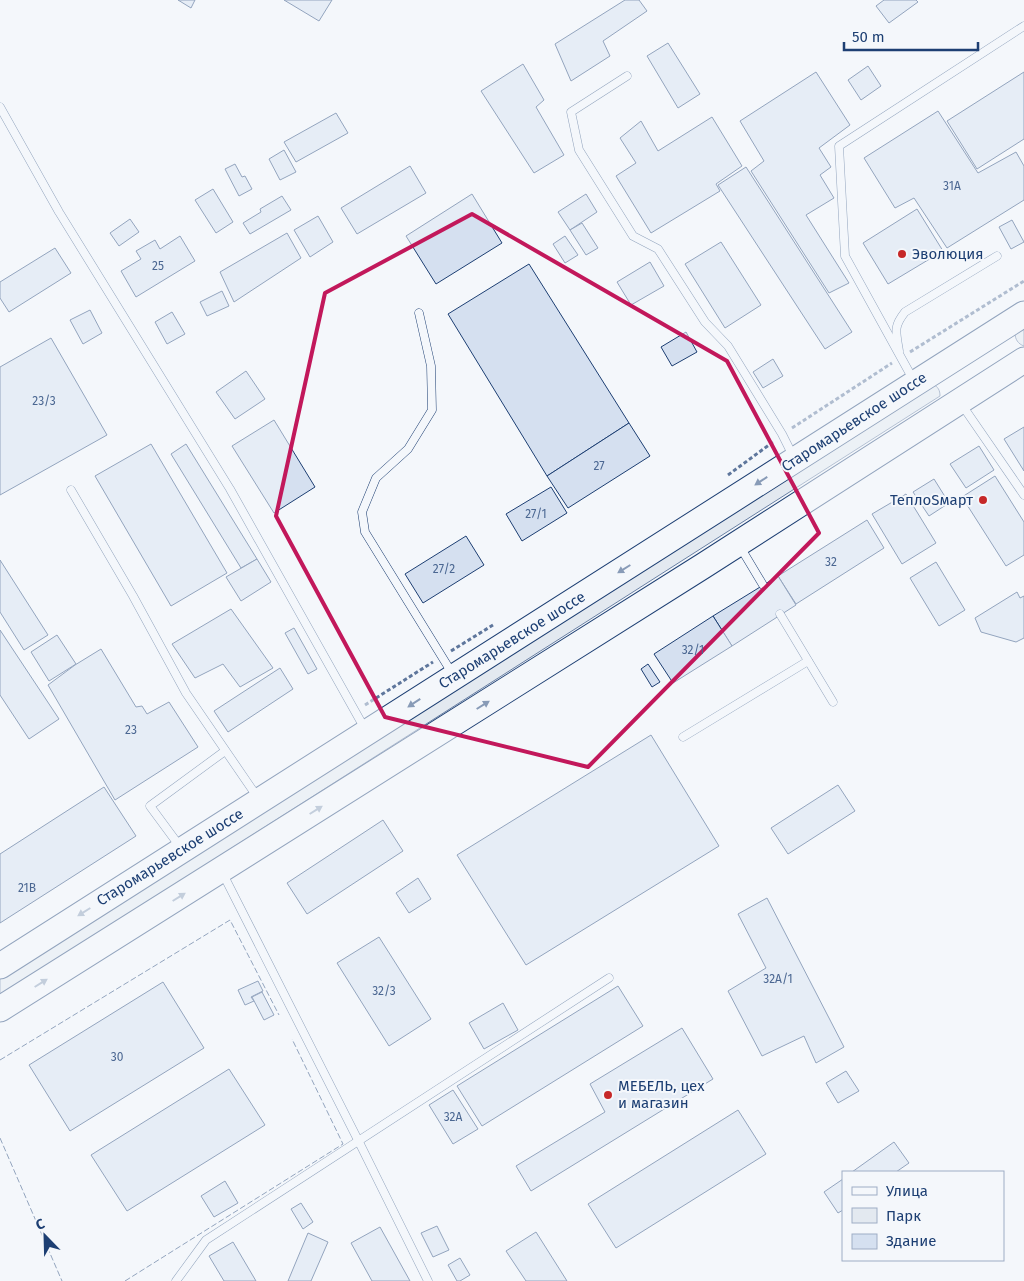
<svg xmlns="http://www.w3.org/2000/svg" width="1024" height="1281" font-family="'Fira Sans',sans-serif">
<rect width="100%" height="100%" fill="#f4f7fb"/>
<g fill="#e3e9f0" stroke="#687fa3">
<path d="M 1024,327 L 1024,346 C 1018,344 1015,339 1015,333 Z"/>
<path d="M 933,384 C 938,387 940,390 940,396 L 0,996 L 0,976 Z"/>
</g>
<g fill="#d5e0f0" stroke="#1d3f73">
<path d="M 178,0 L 195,0 L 191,8 Z"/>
<path d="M 284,0 L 332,0 L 319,21 Z"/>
<path d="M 625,0 L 639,0 L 647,11 L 603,41 L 610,56 L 571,81 L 555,44 Z"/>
<path d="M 884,0 L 916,0 L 918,2 L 889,23 L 876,6 Z"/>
<path d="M 668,43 L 700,94 L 678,108 L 647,56 Z"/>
<path d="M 523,64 L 544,100 L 536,107 L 564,155 L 534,173 L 481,91 Z"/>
<path d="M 868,66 L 881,86 L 861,100 L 848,80 Z"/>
<path d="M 816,72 L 850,125 L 819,148 L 831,167 L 820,175 L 834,198 L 806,215 L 849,283 L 829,293 L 751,171 L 764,161 L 740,121 Z"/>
<path d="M 1024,72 L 1024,139 L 977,169 L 947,121 Z"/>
<path d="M 938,111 L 978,173 L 1016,152 L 1024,166 L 1024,200 L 947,248 L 914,198 L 895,208 L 864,158 Z"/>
<path d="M 336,113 L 348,133 L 296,162 L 284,142 Z"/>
<path d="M 712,117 L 742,166 L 716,184 L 720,191 L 651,233 L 616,176 L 636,163 L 620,138 L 641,121 L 658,151 Z"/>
<path d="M 284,150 L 296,172 L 280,180 L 269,159 Z"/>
<path d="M 235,164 L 242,177 L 245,176 L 252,189 L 239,196 L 225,169 Z"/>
<path d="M 410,166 L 426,193 L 357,234 L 341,208 Z"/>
<path d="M 746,167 L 852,332 L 825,349 L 718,185 Z"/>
<path d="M 213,189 L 233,222 L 216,233 L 195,200 Z"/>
<path d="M 472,194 L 502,243 L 436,284 L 406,236 Z"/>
<path d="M 586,194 L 597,212 L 570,230 L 558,212 Z"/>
<path d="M 282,196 L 291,210 L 250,234 L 243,223 L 261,212 L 260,209 Z"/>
<path d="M 917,209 L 943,251 L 888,284 L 863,243 Z"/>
<path d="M 318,216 L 333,242 L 310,257 L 294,230 Z"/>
<path d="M 130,219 L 139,232 L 119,246 L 110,233 Z"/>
<path d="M 1012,220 L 1024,242 L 1011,249 L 999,227 Z"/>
<path d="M 582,223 L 598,248 L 586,255 L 570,230 Z"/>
<path d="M 287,233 L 301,258 L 234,302 L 220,272 Z"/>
<path d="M 180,236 L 195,261 L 136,297 L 121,271 L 141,259 L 136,251 L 155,240 L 160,249 Z"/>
<path d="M 565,236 L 578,255 L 565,263 L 553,244 Z"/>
<path d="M 721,242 L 761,305 L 725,328 L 685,264 Z"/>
<path d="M 55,248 L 71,273 L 9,312 L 0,298 L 0,282 Z"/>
<path d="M 650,262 L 664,286 L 631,305 L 617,282 Z"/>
<path d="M 529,264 L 629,423 L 547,476 L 448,314 Z"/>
<path d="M 222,291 L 229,306 L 207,316 L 200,302 Z"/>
<path d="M 90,310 L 102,333 L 83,344 L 70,320 Z"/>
<path d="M 172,312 L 185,334 L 167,344 L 155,322 Z"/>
<path d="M 686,332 L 697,352 L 672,366 L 661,347 Z"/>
<path d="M 51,338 L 107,435 L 0,495 L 0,367 Z"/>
<path d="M 773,359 L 783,376 L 763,388 L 753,372 Z"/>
<path d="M 246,371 L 265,399 L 235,419 L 216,392 Z"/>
<path d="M 274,420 L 315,487 L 274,513 L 232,446 Z"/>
<path d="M 629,423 L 650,456 L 568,508 L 547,476 Z"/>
<path d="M 1024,427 L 1024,471 L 1004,439 Z"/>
<path d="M 151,444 L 227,573 L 171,606 L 95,476 Z"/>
<path d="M 186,444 L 257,559 L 241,568 L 171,454 Z"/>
<path d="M 979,446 L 994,470 L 966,488 L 950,464 Z"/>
<path d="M 995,476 L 1024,522 L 1024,555 L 1006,566 L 962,497 Z"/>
<path d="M 934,479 L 949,503 L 929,516 L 913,492 Z"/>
<path d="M 551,487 L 567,513 L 522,541 L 506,514 Z"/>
<path d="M 906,494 L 936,543 L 902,564 L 872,514 Z"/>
<path d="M 867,520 L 884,548 L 796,604 L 778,576 Z"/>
<path d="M 466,536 L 484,565 L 423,603 L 405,574 Z"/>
<path d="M 257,559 L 271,582 L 241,601 L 226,577 Z"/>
<path d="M 0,560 L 48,635 L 24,650 L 0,612 Z"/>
<path d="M 936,562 L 965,610 L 939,626 L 910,578 Z"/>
<path d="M 778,576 L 796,605 L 732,646 L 713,616 Z"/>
<path d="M 1017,592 L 1020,598 L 1024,596 L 1024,638 L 1016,642 L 981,632 L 975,618 Z"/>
<path d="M 231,609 L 273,668 L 240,687 L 223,664 L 195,678 L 172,644 Z"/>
<path d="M 713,616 L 732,646 L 673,683 L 654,654 Z"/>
<path d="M 294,628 L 317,669 L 308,674 L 285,633 Z"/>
<path d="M 0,630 L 59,719 L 29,739 L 0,695 Z"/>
<path d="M 57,635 L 76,664 L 49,681 L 31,652 Z"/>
<path d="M 101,649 L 136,707 L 142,706 L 147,714 L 169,702 L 198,747 L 115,800 L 48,685 L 75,665 Z"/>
<path d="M 648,664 L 660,682 L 652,687 L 641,669 Z"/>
<path d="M 280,668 L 293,689 L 228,732 L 214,711 Z"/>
<path d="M 651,735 L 719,846 L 526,965 L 457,855 Z"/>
<path d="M 838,785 L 855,811 L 788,854 L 771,828 Z"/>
<path d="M 104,787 L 136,836 L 0,923 L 0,854 Z"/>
<path d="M 383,820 L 403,851 L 307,914 L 287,883 Z"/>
<path d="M 418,878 L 431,899 L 409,913 L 396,893 Z"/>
<path d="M 767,898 L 844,1047 L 816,1063 L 804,1036 L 762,1056 L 728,991 L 766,968 L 738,914 Z"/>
<path d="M 379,937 L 431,1019 L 389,1046 L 337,963 Z"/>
<path d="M 258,981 L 263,991 L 251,997 L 254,1001 L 245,1005 L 238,990 Z"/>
<path d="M 163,982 L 204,1048 L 70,1131 L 29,1065 Z"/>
<path d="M 618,986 L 643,1026 L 482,1126 L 457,1086 Z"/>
<path d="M 262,992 L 274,1015 L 264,1020 L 252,997 Z"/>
<path d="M 503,1003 L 518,1030 L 484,1049 L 469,1023 Z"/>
<path d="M 682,1028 L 713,1079 L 531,1191 L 516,1166 L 605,1112 L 590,1084 Z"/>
<path d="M 229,1069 L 265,1125 L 127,1211 L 91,1155 Z"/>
<path d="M 846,1071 L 859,1091 L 838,1103 L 826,1083 Z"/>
<path d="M 453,1090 L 478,1129 L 453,1144 L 429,1105 Z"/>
<path d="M 738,1110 L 766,1154 L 616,1248 L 588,1204 Z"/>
<path d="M 894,1142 L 909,1163 L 896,1172 L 852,1172 Z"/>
<path d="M 843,1179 L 843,1210 L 838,1213 L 824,1192 Z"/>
<path d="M 225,1181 L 238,1203 L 214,1217 L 201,1196 Z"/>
<path d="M 301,1203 L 313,1222 L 303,1229 L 291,1209 Z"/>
<path d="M 437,1226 L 449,1250 L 433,1257 L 421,1233 Z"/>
<path d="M 380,1227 L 410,1281 L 372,1281 L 351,1243 Z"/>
<path d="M 536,1232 L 567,1281 L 526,1281 L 506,1251 Z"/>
<path d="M 308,1233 L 328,1242 L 311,1281 L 288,1281 Z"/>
<path d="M 233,1242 L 256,1281 L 224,1281 L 209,1256 Z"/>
<path d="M 460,1258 L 470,1275 L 460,1281 L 457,1281 L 448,1265 Z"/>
</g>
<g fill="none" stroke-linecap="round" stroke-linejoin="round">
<g stroke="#1d3f73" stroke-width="9">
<g id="lane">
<path d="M 627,76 L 571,112 L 579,150 L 633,236 L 658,249 L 705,322 L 728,346 L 782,434 L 794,458"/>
<path d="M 0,107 L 59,212 L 230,489 L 365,729"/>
<path d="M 419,313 L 431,366 L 432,410 L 408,449 L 376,478 L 362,512 L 365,532 L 452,673"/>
<path d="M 899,351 C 896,332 893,327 905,312 L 997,256"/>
<path d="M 914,381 L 845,256 L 839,146 L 1024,26"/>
<path d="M 962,405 L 1024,495"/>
<path d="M 71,490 L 133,596 L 186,693 L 258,798"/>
<path d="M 739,545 L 763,585"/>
<path d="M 780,614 L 833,702"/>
<path d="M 683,737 L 808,661"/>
<path d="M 181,848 L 150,806 L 225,751"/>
<path d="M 222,872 L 359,1142 L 428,1281"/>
<path d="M 176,1281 L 206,1240 L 609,978"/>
</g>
</g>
<g stroke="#1d3f73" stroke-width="27">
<g id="primary">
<path d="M 0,966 L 1024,314"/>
<path d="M 0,1009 L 703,566 L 1024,360"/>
</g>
</g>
<g stroke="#5e769c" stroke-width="3" stroke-dasharray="4 2.5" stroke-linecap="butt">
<path d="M 910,352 L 1024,281"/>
<path d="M 792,428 L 892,363"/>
<path d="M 728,475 L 773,442"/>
<path d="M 451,651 L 493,625"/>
<path d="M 365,705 L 433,662"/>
</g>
<use href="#lane" stroke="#f4f7fb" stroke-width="8"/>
<use href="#primary" stroke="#f4f7fb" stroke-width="25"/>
<g stroke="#1d3f73" stroke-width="1" stroke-dasharray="6 2.5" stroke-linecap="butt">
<path d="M 0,1060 L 230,920 L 279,1015"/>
<path d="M 0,1138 L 62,1281"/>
<path d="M 125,1281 L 343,1144 L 292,1039"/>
</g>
</g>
<defs><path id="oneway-solid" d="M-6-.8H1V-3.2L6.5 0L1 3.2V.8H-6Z" transform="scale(1.25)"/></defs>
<g fill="#889bb7">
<use href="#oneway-solid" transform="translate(761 481) rotate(147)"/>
<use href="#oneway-solid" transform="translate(624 569) rotate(148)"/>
<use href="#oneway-solid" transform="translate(414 703) rotate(147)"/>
<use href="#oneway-solid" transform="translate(483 705) rotate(-32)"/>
<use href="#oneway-solid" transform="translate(316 810) rotate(-32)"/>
<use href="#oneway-solid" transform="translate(179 897) rotate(-32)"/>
<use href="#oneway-solid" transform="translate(84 912) rotate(148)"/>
<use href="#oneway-solid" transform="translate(41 983) rotate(-32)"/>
</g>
<path d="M0 0H1024V1281H0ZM 472,214 L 727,361 L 819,533 L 588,767 L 385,717 L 276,516 L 325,293 Z" fill="#f4f7fb" fill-opacity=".55" fill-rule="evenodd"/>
<path fill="none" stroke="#c2185b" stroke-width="4" stroke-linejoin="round" d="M 472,214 L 727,361 L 819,533 L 588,767 L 385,717 L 276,516 L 325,293 Z"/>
<g fill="#c62828" stroke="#f4f7fb" stroke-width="2">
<circle cx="902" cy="254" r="5"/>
<circle cx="983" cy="500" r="5"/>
<circle cx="608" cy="1095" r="5"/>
</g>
<g text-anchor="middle" stroke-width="4" stroke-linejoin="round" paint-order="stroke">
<g font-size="12" fill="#4b6792">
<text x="952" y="190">31А</text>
<text x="158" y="270">25</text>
<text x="44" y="405">23/3</text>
<text x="599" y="470">27</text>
<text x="536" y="518">27/1</text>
<text x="831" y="566">32</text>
<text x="444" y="573">27/2</text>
<text x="693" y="654">32/1</text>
<text x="131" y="734">23</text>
<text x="27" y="892">21В</text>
<text x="778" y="983">32А/1</text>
<text x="384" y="995">32/3</text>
<text x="117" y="1061">30</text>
<text x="453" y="1121">32А</text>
</g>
<g font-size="15" fill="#1d3f73" stroke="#f4f7fb" text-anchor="start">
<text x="912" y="259">Эволюция</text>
<text x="973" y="505" text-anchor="end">ТеплоSмарт</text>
<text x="618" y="1091">МЕБЕЛЬ, цех<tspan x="618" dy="17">и магазин</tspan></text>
</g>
<g font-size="15" fill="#1d3f73" stroke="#f4f7fb">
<text transform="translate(854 422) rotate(-33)" y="5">Старомарьевское шоссе</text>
<text transform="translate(512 640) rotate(-32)" y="5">Старомарьевское шоссе</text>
<text transform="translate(170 857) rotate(-32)" y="5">Старомарьевское шоссе</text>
</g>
</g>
<rect x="842" y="1171" width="162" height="90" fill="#f4f7fb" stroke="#9eadc5"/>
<rect x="852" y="1187" width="25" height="8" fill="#f4f7fb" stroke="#9eadc5"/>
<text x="886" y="1196" font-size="15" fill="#1d3f73">Улица</text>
<rect x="852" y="1208" width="25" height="15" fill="#e3e9f0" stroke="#9eadc5"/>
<text x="886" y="1221" font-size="15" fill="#1d3f73">Парк</text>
<rect x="852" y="1234" width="25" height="15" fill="#d5e0f0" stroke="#9eadc5"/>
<text x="886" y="1246" font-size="15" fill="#1d3f73">Здание</text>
<g transform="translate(45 1236) rotate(337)" stroke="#f4f7fb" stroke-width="4" paint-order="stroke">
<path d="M0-4L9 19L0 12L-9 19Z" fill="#1d3f73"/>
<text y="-8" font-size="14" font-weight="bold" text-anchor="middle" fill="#1d3f73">С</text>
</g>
<path d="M844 42v8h134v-8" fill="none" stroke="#1d3f73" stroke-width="2.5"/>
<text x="852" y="42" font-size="15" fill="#1d3f73" stroke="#f4f7fb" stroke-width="4" paint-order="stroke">50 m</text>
</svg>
